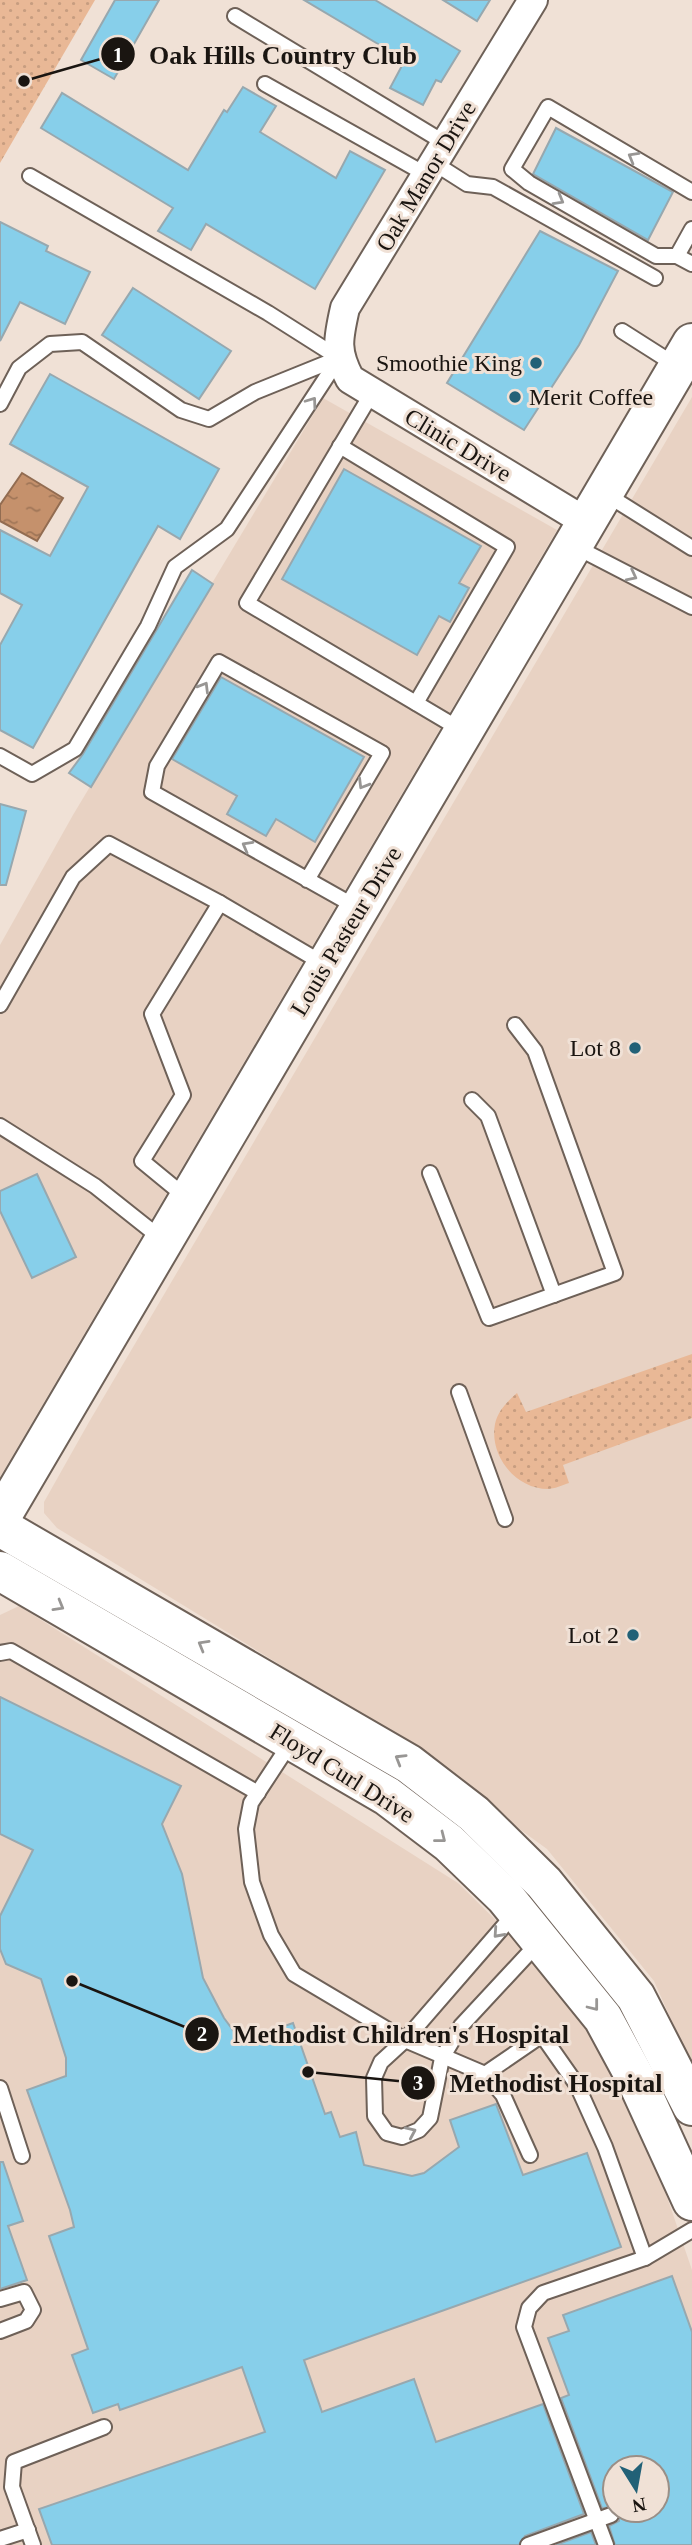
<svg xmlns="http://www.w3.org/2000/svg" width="692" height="2545" font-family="Georgia,serif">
<defs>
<pattern id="green-dots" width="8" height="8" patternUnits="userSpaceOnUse" patternTransform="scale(1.75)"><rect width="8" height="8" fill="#e9b896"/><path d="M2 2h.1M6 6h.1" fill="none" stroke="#c79d80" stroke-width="1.8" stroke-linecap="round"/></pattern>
<pattern id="water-ripples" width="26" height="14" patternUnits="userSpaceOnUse" patternTransform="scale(1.75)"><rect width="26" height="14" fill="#c5916c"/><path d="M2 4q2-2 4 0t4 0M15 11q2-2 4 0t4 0" fill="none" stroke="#9f7557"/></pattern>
</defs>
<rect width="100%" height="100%" fill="#f0e1d6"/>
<g fill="#e8d2c3" fill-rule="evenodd">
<path d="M 692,397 L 692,2067 L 654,1981 L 547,1849 L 364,1716 L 57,1528 L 44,1513 L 44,1502 L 89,1422 Z"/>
<path d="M 323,398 L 557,530 L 0,1477 L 0,945 L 73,815 Z"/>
<path d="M 19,1606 L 458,1883 L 522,1946 L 590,2027 L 640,2118 L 692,2270 L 692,2545 L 0,2545 L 0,1615 ZM 615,2468 L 657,2468 L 657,2510 L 615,2510 Z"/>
</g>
<g fill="url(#green-dots)">
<path d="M 0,0 L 95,0 L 0,163 Z"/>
<path d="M 692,1354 L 692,1418 L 563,1465 L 569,1483 C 563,1485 554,1489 548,1489 C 515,1489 489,1455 495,1424 C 498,1410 508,1401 517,1393 L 526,1412 Z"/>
</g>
<path fill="url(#water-ripples)" stroke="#926c51" stroke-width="2" d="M 22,473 L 63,498 L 37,541 L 0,521 L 0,505 Z"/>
<g fill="#87cfea" stroke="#97a8af" stroke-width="2">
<path d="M 115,0 L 159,0 L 114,79 L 81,60 Z"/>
<path d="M 304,0 L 375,0 L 460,51 L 441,82 L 436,80 L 423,105 L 390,88 L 405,60 Z"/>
<path d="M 443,0 L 490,0 L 477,21 Z"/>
<path d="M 243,87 L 276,106 L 260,132 L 336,178 L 350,151 L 385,170 L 315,289 L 206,224 L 191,250 L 158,231 L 173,208 L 41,128 L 62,93 L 188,170 L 224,110 L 227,112 Z"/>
<path d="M 556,128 L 673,192 L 648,240 L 533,174 Z"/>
<path d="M 0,222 L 48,246 L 46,251 L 90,272 L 65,324 L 20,302 L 0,341 Z"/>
<path d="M 540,231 L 618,271 L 579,345 L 524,430 L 447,383 Z"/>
<path d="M 133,288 L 231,351 L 199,399 L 102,335 Z"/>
<path d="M 50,374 L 219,469 L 180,539 L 158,526 L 33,748 L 0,730 L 0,645 L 22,605 L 0,593 L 0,530 L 50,556 L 88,487 L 10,444 Z"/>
<path d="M 344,469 L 481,546 L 459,583 L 469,588 L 450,622 L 439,616 L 417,655 L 282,579 Z"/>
<path d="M 192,570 L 213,584 L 91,787 L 69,773 L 83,754 Z"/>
<path d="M 221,677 L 364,757 L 315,842 L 276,819 L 266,836 L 227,814 L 237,796 L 172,759 Z"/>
<path d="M 0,804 L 26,811 L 6,885 L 0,885 Z"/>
<path d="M 37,1174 L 76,1257 L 32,1278 L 0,1211 L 0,1191 Z"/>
<path d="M 0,1697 L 181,1786 L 162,1824 L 182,1874 L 203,1978 L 224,2018 L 241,2041 L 293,2023 L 325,2114 L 331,2112 L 340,2137 L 356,2132 L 364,2165 L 412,2176 L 424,2173 L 459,2147 L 450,2120 L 496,2104 L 523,2175 L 587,2153 L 621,2247 L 304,2360 L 322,2412 L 414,2379 L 436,2442 L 543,2404 L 584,2514 L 525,2536 L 519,2545 L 52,2545 L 39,2509 L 265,2432 L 242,2367 L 120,2410 L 118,2404 L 93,2413 L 72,2355 L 88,2349 L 49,2236 L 74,2227 L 70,2210 L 27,2090 L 66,2076 L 66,2058 L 41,1979 L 6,1964 L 0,1949 L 0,1916 L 33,1850 L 0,1834 Z"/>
<path d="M 0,2162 L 3,2162 L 23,2221 L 8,2226 L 27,2280 L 0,2289 Z"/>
<path d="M 672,2276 L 692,2332 L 692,2545 L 615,2545 L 609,2526 L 619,2521 L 619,2510 L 657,2510 L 657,2468 L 615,2468 L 615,2507 L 602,2508 L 561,2398 L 569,2395 L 548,2338 L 569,2331 L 563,2315 Z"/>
<path d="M 591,2532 L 596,2545 L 556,2545 Z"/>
</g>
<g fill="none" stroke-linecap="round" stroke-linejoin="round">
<g stroke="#6e6158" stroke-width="18">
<g id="lane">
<path d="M 235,16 L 445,143"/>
<path d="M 265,84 L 427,175"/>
<path d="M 434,163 L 467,184 L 493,187 L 655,278"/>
<path d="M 30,176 L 268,313 L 339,358"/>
<path d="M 692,192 L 548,107 L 512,169 L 529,183 L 656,256 L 677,256 L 692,264"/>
<path d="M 677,256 L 692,229"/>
<path d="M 622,331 L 677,366"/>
<path d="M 372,393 L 247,603 L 463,731"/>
<path d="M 0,404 L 19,368 L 50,344 L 82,342 L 181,410 L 209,419 L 255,392 L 339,358"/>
<path d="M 340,446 L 507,547 L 416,703"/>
<path d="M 604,493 L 692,548"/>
<path d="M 574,546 L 692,607"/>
<path d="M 0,756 L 32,774 L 75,749 L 148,626 L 175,567 L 227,529 L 339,358"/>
<path d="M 307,880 L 382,753 L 219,662 L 157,766 L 152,792 L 358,908"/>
<path d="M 0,1005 L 73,877 L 109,844 L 220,903"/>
<path d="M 472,1100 L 488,1116 L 554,1295"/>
<path d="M 0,1126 L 95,1186 L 163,1240"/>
<path d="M 430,1173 L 489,1318 L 615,1273 L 535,1051 L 515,1025"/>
<path d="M 187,1198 L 142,1161 L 183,1095 L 152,1014 L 220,903 L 324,964"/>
<path d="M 459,1392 L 505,1519"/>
<path d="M 0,1653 L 11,1651 L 258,1793"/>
<path d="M 291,1742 L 251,1803 L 246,1829 L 252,1882 L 271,1935 L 294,1974 L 405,2040 L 485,2074 L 542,2035 L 577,2085 L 605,2147 L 645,2258"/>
<path d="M 516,1912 L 405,2040 L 381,2062 L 374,2078 L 375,2116 L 387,2133 L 402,2137 L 419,2130 L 430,2118 L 442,2058 L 461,2026 L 540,1941"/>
<path d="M 485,2074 L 503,2095 L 530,2155"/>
<path d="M 0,2088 L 22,2156"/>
<path d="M 0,2299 L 24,2292 L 33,2310 L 26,2321 L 0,2331"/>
<path d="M 0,2539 L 28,2530"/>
<path d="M 33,2545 L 12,2487 L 14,2462 L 104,2427"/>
<path d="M 528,2545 L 611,2515"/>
<path d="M 606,2545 L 524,2327 L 529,2308 L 543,2293 L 645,2258 L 692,2230"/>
</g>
</g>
<g stroke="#6e6158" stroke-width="32">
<path id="street" d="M 533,0 L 345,308 C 338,339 335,351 350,379 L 586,522"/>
</g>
<g stroke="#6e6158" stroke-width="42">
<g id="secondary">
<path d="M 0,1519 L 692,343"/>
<path d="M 0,1527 L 409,1764 L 474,1814 L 544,1883 L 636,1997 L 692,2106"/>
<path d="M 0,1571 L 387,1796 L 449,1843 L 505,1897 L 603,2018 L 636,2079 L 692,2201"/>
</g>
</g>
<use href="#lane" stroke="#fff" stroke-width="14"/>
<use href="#street" stroke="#fff" stroke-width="28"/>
<use href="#secondary" stroke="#fff" stroke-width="38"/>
</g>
<defs><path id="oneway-chevron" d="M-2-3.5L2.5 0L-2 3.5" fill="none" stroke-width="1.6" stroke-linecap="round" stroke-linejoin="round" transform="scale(1.75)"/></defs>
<g stroke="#989694">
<use href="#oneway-chevron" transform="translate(633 157) rotate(-150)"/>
<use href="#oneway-chevron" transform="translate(559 200) rotate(30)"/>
<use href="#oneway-chevron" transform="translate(312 402) rotate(-54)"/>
<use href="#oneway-chevron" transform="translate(632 576) rotate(27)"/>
<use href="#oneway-chevron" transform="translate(204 687) rotate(-59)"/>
<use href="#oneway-chevron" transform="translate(363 784) rotate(121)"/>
<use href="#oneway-chevron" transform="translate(247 846) rotate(-151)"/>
<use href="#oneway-chevron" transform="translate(59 1606) rotate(30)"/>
<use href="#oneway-chevron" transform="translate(203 1645) rotate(-150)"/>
<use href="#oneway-chevron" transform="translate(400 1759) rotate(-149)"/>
<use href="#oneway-chevron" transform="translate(441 1838) rotate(38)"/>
<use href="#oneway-chevron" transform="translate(498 1933) rotate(132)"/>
<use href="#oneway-chevron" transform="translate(594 2006) rotate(52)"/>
<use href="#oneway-chevron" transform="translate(411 2132) rotate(-24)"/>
</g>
<g fill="#226177" stroke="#f0e1d6" stroke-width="2.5">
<circle cx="536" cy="363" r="7"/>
<circle cx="515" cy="397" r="7"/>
<circle cx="635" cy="1048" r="7"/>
<circle cx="633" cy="1635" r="7"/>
</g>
<g text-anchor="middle" stroke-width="6" stroke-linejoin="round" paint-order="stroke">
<g font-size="24" fill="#1a1511" stroke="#f0e1d6">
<text transform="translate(426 176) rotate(-59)" y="8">Oak Manor Drive</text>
<text transform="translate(458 445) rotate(31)" y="8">Clinic Drive</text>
<text transform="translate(346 931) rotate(-59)" y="8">Louis Pasteur Drive</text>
<text transform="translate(342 1773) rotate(32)" y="8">Floyd Curl Drive</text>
</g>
<g font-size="24" fill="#1a1511" stroke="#f0e1d6" text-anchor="end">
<text x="522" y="371">Smoothie King</text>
<text x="529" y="405" text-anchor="start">Merit Coffee</text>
<text x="621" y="1056">Lot 8</text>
<text x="619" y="1643">Lot 2</text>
</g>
</g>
<path fill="none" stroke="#1a1511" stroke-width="2.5" d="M24 81L118 54M72 1981L202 2034M308 2072L418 2083"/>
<g fill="#1a1511" stroke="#f0e1d6" stroke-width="2.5">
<circle cx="24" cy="81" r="7"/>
<circle cx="72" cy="1981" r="7"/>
<circle cx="308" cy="2072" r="7"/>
<circle cx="118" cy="54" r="18"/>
<circle cx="202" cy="2034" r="18"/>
<circle cx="418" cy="2083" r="18"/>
</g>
<g font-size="21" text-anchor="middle" font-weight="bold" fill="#fff">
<text x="118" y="62">1</text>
<text x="202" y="2041">2</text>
<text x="418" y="2090">3</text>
</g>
<g font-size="26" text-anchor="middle" font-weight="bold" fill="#1a1511" stroke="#f0e1d6" stroke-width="6" stroke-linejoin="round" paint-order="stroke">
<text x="283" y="64">Oak Hills Country Club</text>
<text x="401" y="2043">Methodist Children's Hospital</text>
<text x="556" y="2092">Methodist Hospital</text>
</g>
<g transform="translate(636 2489) rotate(169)"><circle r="33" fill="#f0e1d6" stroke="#9a8f87" stroke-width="2"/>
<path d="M0-5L12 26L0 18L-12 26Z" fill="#226177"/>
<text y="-10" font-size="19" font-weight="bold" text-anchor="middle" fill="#1a1511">N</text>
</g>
</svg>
